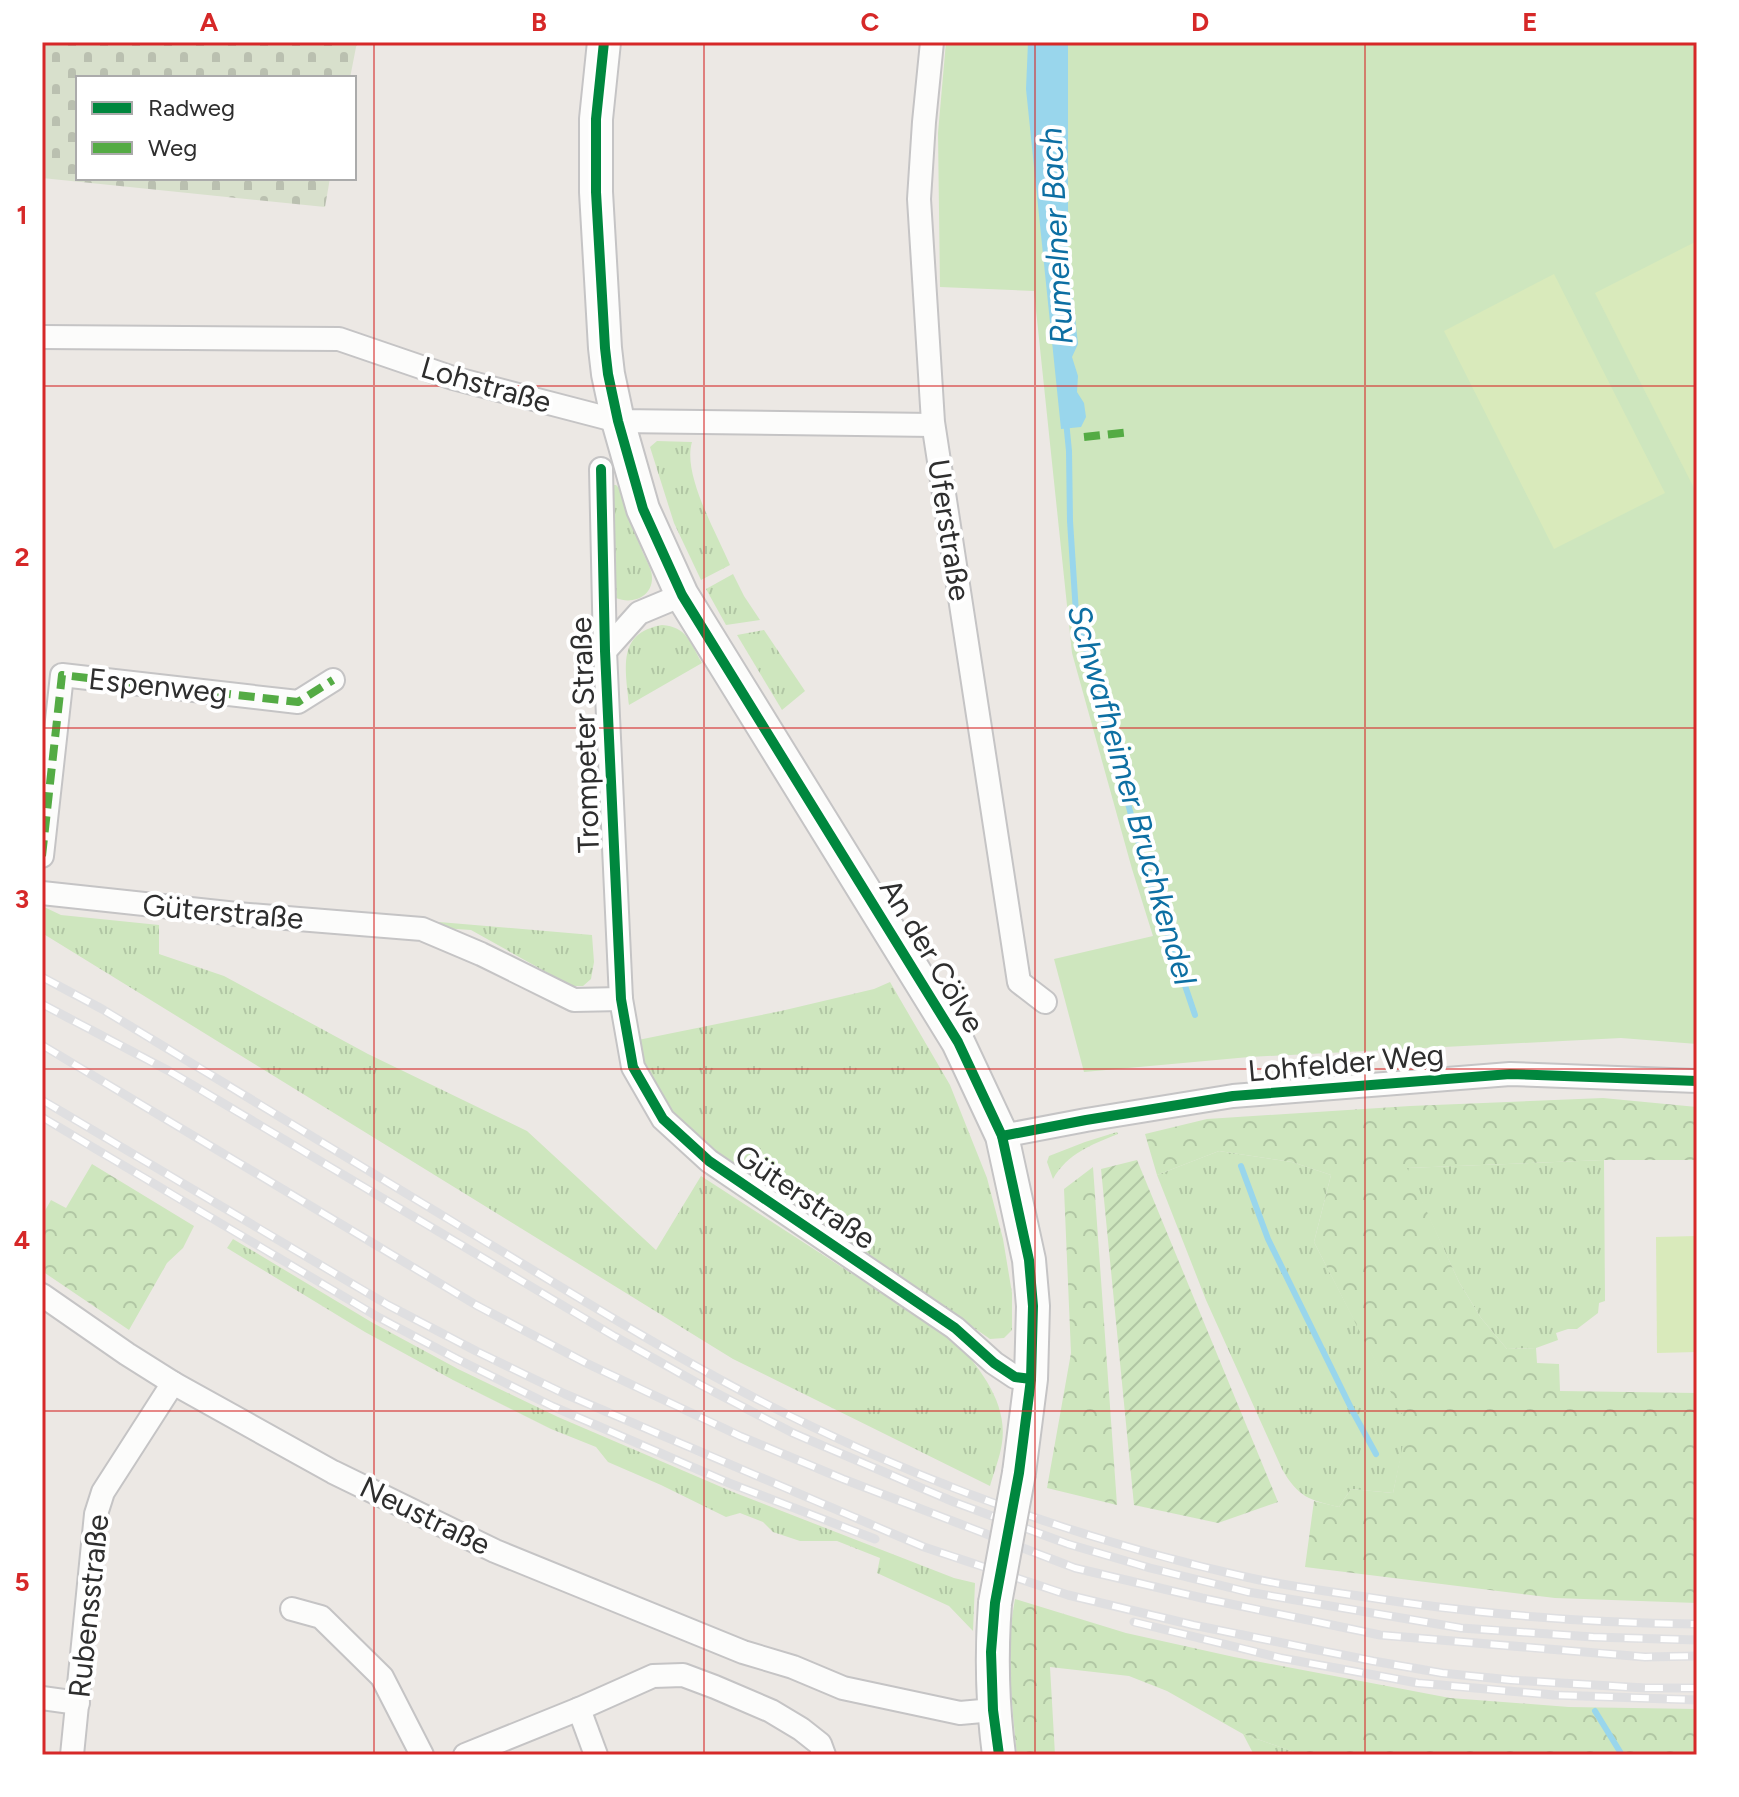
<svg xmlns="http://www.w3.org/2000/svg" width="1739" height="1797" font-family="Figtree,sans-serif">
<defs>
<pattern id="grass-tufts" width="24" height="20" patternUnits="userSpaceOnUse" patternTransform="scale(2)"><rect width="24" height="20" fill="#cee6be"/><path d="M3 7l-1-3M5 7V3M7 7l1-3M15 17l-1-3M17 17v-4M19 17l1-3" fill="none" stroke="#b1c6a4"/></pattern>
<pattern id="forest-crowns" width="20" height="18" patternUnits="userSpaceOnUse" patternTransform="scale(2)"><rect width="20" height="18" fill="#cee6be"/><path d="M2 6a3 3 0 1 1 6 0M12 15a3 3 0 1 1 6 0" fill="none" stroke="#b1c6a4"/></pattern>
<pattern id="cemetery-stones" width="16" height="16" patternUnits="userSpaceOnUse" patternTransform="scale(2)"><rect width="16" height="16" fill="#d8e0cc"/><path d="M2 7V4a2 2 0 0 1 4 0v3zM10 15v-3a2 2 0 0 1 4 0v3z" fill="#bac0b0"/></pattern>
<pattern id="garden-furrows" width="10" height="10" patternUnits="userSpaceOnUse" patternTransform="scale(2)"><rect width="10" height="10" fill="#cee6be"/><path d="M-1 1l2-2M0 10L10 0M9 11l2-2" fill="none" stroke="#b1c6a4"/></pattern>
</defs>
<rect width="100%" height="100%" fill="#ece8e4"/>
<g fill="url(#grass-tufts)">
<path d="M 657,441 L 692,442 C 682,474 717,534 730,565 L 701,580 L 674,523 L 650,447 Z"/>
<path d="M 612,485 L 616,485 C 620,489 620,489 623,495 C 630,512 634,531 641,548 C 644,557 652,568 652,577 C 653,597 632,605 616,598 L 610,586 Z"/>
<path d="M 733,574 L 744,596 L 760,620 L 726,625 L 706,589 Z"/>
<path d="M 662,625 C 687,627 690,642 702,663 L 629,705 C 626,669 616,633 662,625 Z"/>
<path d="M 764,630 L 805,691 L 782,710 L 737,635 Z"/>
<path d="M 42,906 L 61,915 L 159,925 L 159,954 L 224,976 L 368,1054 L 527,1131 L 656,1250 L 701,1176 L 956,1341 C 980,1369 1008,1403 1002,1443 C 1000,1457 994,1472 990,1486 L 733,1359 L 42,933 Z"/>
<path d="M 439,922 L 592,935 L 594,962 L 591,979 L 583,986 L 571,986 L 471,930 L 442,928 Z"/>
<path d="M 890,982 L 950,1085 L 987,1178 L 1003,1239 L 1012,1293 L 1012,1330 L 1004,1338 L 990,1339 C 931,1298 873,1257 813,1218 C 772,1192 721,1165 688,1130 C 663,1104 646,1076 638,1040 L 781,1011 L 874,989 Z"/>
<path d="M 1117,1132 L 1118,1134 C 1091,1145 1068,1153 1053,1179 L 1047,1162 L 1049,1156 L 1085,1142 Z"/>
<path d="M 1219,1151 L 1292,1162 L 1331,1175 L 1314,1242 L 1408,1424 L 1393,1493 L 1351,1489 L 1339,1507 C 1309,1500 1298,1497 1282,1469 L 1206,1300 L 1157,1175 Z"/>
<path d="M 1604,1160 L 1605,1301 L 1599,1303 L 1598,1313 L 1577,1329 L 1568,1329 L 1556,1333 L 1558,1340 L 1536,1348 L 1507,1349 L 1481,1318 L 1459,1282 L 1406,1168 Z"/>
<path d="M 233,1239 L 373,1323 L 458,1369 L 558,1417 L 733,1492 L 954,1578 L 975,1583 L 973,1631 L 949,1606 L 877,1573 L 880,1558 L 837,1541 L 800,1541 L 773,1532 L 763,1522 L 740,1513 L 726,1517 L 661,1485 L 608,1462 L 596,1447 L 551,1429 L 453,1380 L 365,1332 L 227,1248 Z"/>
<path d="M 1243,1734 L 1303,1755 L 1254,1755 Z"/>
</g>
<g fill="url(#forest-crowns)">
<path d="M 1603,1098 L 1697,1107 L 1697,1160 L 1604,1160 L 1407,1168 L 1459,1282 L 1481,1318 L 1507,1349 L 1536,1348 L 1537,1363 L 1559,1364 L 1560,1391 L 1697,1393 L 1697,1603 L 1555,1598 L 1305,1567 L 1314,1501 L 1339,1507 L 1351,1489 L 1393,1493 L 1407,1424 L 1314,1242 L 1331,1175 L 1292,1162 L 1219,1151 L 1157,1175 L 1145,1134 L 1207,1119 L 1410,1106 Z"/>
<path d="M 92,1164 L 194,1226 L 183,1248 L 167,1263 L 129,1330 L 42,1271 L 42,1216 L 51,1200 L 66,1208 Z"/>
<path d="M 1093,1167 L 1117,1505 L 1047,1488 L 1071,1353 L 1064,1189 Z"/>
<path d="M 1015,1599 L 1126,1633 L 1234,1657 L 1450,1698 L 1569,1707 L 1697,1709 L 1697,1755 L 1303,1755 L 1243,1734 L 1167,1691 L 1129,1676 L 1050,1667 L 1055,1755 L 1017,1755 C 1012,1704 1005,1650 1015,1599 Z"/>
</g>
<path fill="url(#cemetery-stones)" d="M 42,42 L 357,42 L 350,78 L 78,78 L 78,178 L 330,178 L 325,207 L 42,178 Z"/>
<path fill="#cee6be" d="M 946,42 L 1697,42 L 1697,1044 L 1621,1038 L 1249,1057 L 1084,1072 L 1054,959 L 1153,936 L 1132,869 L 1072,653 L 1034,291 L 940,287 L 938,133 Z"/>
<path fill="url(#garden-furrows)" d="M 1137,1160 L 1278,1502 L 1218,1523 L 1134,1505 L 1101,1169 Z"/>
<g fill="#d9eabb">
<path d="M 1697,241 L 1697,494 L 1595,293 Z"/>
<path d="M 1554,274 L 1665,493 L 1554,549 L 1444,331 Z"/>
<path d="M 1697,1236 L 1697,1352 L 1657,1353 L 1656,1237 Z"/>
</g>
<path fill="#99d6ec" d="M 1028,42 L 1068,42 L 1068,254 L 1078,344 L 1072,357 L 1078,376 L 1077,392 L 1084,403 L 1086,417 L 1081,427 L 1061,429 L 1026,89 Z"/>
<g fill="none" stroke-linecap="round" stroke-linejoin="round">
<g stroke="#99d6ec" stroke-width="6">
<path d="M 1066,421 L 1069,451 L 1070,521 L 1076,613 L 1148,877 L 1195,1015"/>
<path d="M 1241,1166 L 1268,1239 L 1353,1412 L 1376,1454"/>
<path d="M 1595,1711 L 1622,1755"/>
</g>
<g stroke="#c5c4c5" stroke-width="26">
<g id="street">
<path d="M 932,42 L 924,122 L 919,199 L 933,422 L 1019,982 L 1045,1002"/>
<path d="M 42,337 L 339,339 L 453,378 L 618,421 L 933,425"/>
<path d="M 601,469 L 605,651 L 621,999 L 633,1067 L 663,1119 L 709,1161 L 955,1328 L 994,1363 L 1015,1377 L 1031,1379"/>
<path d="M 605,651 L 639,613 L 682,595"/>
<path d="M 42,856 L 62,675 L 298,702 L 333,680"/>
<path d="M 42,893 L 237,914 L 422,929 L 481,954 L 574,1000 L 621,999"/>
<path d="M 1002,1136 L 1086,1120 L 1233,1096 L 1510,1074 L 1697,1081"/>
<path d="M 42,1295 L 127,1354 L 173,1383 L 333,1472 L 495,1551 L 743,1652 L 793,1667 L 843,1688 L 960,1713 L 993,1710"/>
<path d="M 292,1609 L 321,1617 L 382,1677 L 422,1755"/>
<path d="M 42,1698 L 78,1703"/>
<path d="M 579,1709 L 596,1755"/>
<path d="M 72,1755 L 96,1514 L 103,1492 L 173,1383"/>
<path d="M 465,1755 L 579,1709 L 653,1676 L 683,1675 L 715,1687 L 771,1711 L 801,1729 L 820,1744 L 824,1755"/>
</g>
</g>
<g stroke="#c5c4c5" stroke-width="36">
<g id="secondary">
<path d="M 604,42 L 596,119 L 596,192 L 605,348 L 608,374 L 618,421 L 643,509 L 682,595 L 958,1042 L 1002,1136 L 1029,1260 L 1033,1306 L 1031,1379 L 1019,1473"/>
<path d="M 995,1603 C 991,1656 992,1702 999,1755"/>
</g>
</g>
<use href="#street" stroke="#fcfcfb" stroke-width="22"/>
<use href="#secondary" stroke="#fcfcfb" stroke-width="32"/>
<g stroke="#dfdfe1" stroke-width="9">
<g id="rail">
<path d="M 42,977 L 102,1009 C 229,1086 356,1163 483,1240 C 593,1306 701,1374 817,1429 C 954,1494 1098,1544 1246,1577 C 1285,1586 1326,1591 1366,1597 C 1476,1614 1586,1623 1697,1624"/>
<path d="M 42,1004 L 169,1071 L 614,1336 L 699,1384 L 793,1433 L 954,1502 L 1068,1544 L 1150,1568 L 1248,1592 L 1461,1628 L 1593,1637 L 1697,1640"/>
<path d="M 42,1045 L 476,1305 L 586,1363 L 740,1436 L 843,1479 L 1075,1568 L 1202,1598 L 1380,1635 L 1645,1657 L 1697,1656"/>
<path d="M 42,1100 L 388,1305 L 476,1351 L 565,1394 L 924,1547 L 1068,1595 L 1193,1625 L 1373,1661 L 1442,1673 L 1511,1680 L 1645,1688 L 1697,1688"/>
<path d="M 42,1117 L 378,1317 L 457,1359 L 552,1406 L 729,1483 L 875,1539"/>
<path d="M 1134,1622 L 1281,1658 L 1418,1683 L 1554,1695 L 1697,1700"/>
</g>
</g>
<use href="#rail" stroke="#fff" stroke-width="6" stroke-dasharray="18" stroke-linecap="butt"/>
<g stroke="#c5c4c5" stroke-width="36" stroke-linecap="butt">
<path id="secondary-bridge" d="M 995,1603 L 1019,1473"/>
</g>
<use href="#secondary-bridge" stroke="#fcfcfb" stroke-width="32"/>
<g stroke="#54ab44" stroke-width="8" stroke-dasharray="16 8" stroke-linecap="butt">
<path d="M 1084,437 L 1130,432"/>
<path d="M 42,856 L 62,675 L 298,702 L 333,680"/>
</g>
<g stroke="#fff" stroke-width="15">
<g id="cycleway">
<path d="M 604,42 L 596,119 L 596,192 L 605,348 L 608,374 L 618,421 L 643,509 L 682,595 L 958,1042 L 1002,1136 L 1029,1260 L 1033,1306 L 1031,1379 L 1019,1473 L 995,1603 L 991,1652 L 993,1710 L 999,1755"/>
<path d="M 601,469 L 605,651 L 621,999 L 633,1067 L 663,1119 L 709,1161 L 955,1328 L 994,1363 L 1015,1377 L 1031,1379"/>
<path d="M 1002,1136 L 1086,1120 L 1233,1096 L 1510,1074 L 1697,1081"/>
</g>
</g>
<use href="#cycleway" stroke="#00873e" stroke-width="10"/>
</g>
<path fill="none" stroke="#d62828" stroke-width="2" stroke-opacity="0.55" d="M 374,42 L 374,1755M 704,42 L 704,1755M 1035,42 L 1035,1755M 1365,42 L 1365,1755M 42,386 L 1697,386M 42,728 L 1697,728M 42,1069 L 1697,1069M 42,1411 L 1697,1411"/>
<g text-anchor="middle" stroke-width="8" stroke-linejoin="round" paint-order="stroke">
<g font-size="30" fill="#2e2e2e" stroke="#fff">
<text transform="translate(486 385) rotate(16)" y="10">Lohstraße</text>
<text transform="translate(949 530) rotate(81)" y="10">Uferstraße</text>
<text transform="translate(158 686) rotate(6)" y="10">Espenweg</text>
<text transform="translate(585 735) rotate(-92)" y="10">Trompeter Straße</text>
<text transform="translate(223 912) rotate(5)" y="10">Güterstraße</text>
<text transform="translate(932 956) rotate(59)" y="10">An der Cölve</text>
<text transform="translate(1346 1063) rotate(-5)" y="10">Lohfelder Weg</text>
<text transform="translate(805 1197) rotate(34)" y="10">Güterstraße</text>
<text transform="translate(425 1516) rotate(26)" y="10">Neustraße</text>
<text transform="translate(89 1606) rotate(-84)" y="10">Rubensstraße</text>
</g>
<g font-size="32" font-style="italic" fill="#0d6fa3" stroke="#fff">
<text transform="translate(1056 236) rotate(-93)" y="11">Rumelner Bach</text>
<text transform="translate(1132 795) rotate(74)" y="11">Schwafheimer Bruchkendel</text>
</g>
</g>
<rect width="1739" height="1797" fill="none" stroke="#ffffff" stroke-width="88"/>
<rect x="76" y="76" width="280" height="104" fill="#ffffff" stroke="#ababab" stroke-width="2"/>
<rect x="92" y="102" width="40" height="12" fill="#00873e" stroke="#ababab" stroke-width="2"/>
<text x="148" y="116" font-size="24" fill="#2e2e2e">Radweg</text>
<rect x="92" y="142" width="40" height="12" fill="#54ab44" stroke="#ababab" stroke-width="2"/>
<text x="148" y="156" font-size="24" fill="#2e2e2e">Weg</text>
<rect x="44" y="44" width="1651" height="1709" fill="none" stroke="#d62828" stroke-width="3"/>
<g font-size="26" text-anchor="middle" font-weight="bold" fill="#d62828">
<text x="209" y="31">A</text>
<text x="539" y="31">B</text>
<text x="870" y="31">C</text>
<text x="1200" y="31">D</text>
<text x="1530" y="31">E</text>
<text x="22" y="224">1</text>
<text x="22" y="566">2</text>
<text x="22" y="908">3</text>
<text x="22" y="1249">4</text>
<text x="22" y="1591">5</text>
</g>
</svg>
